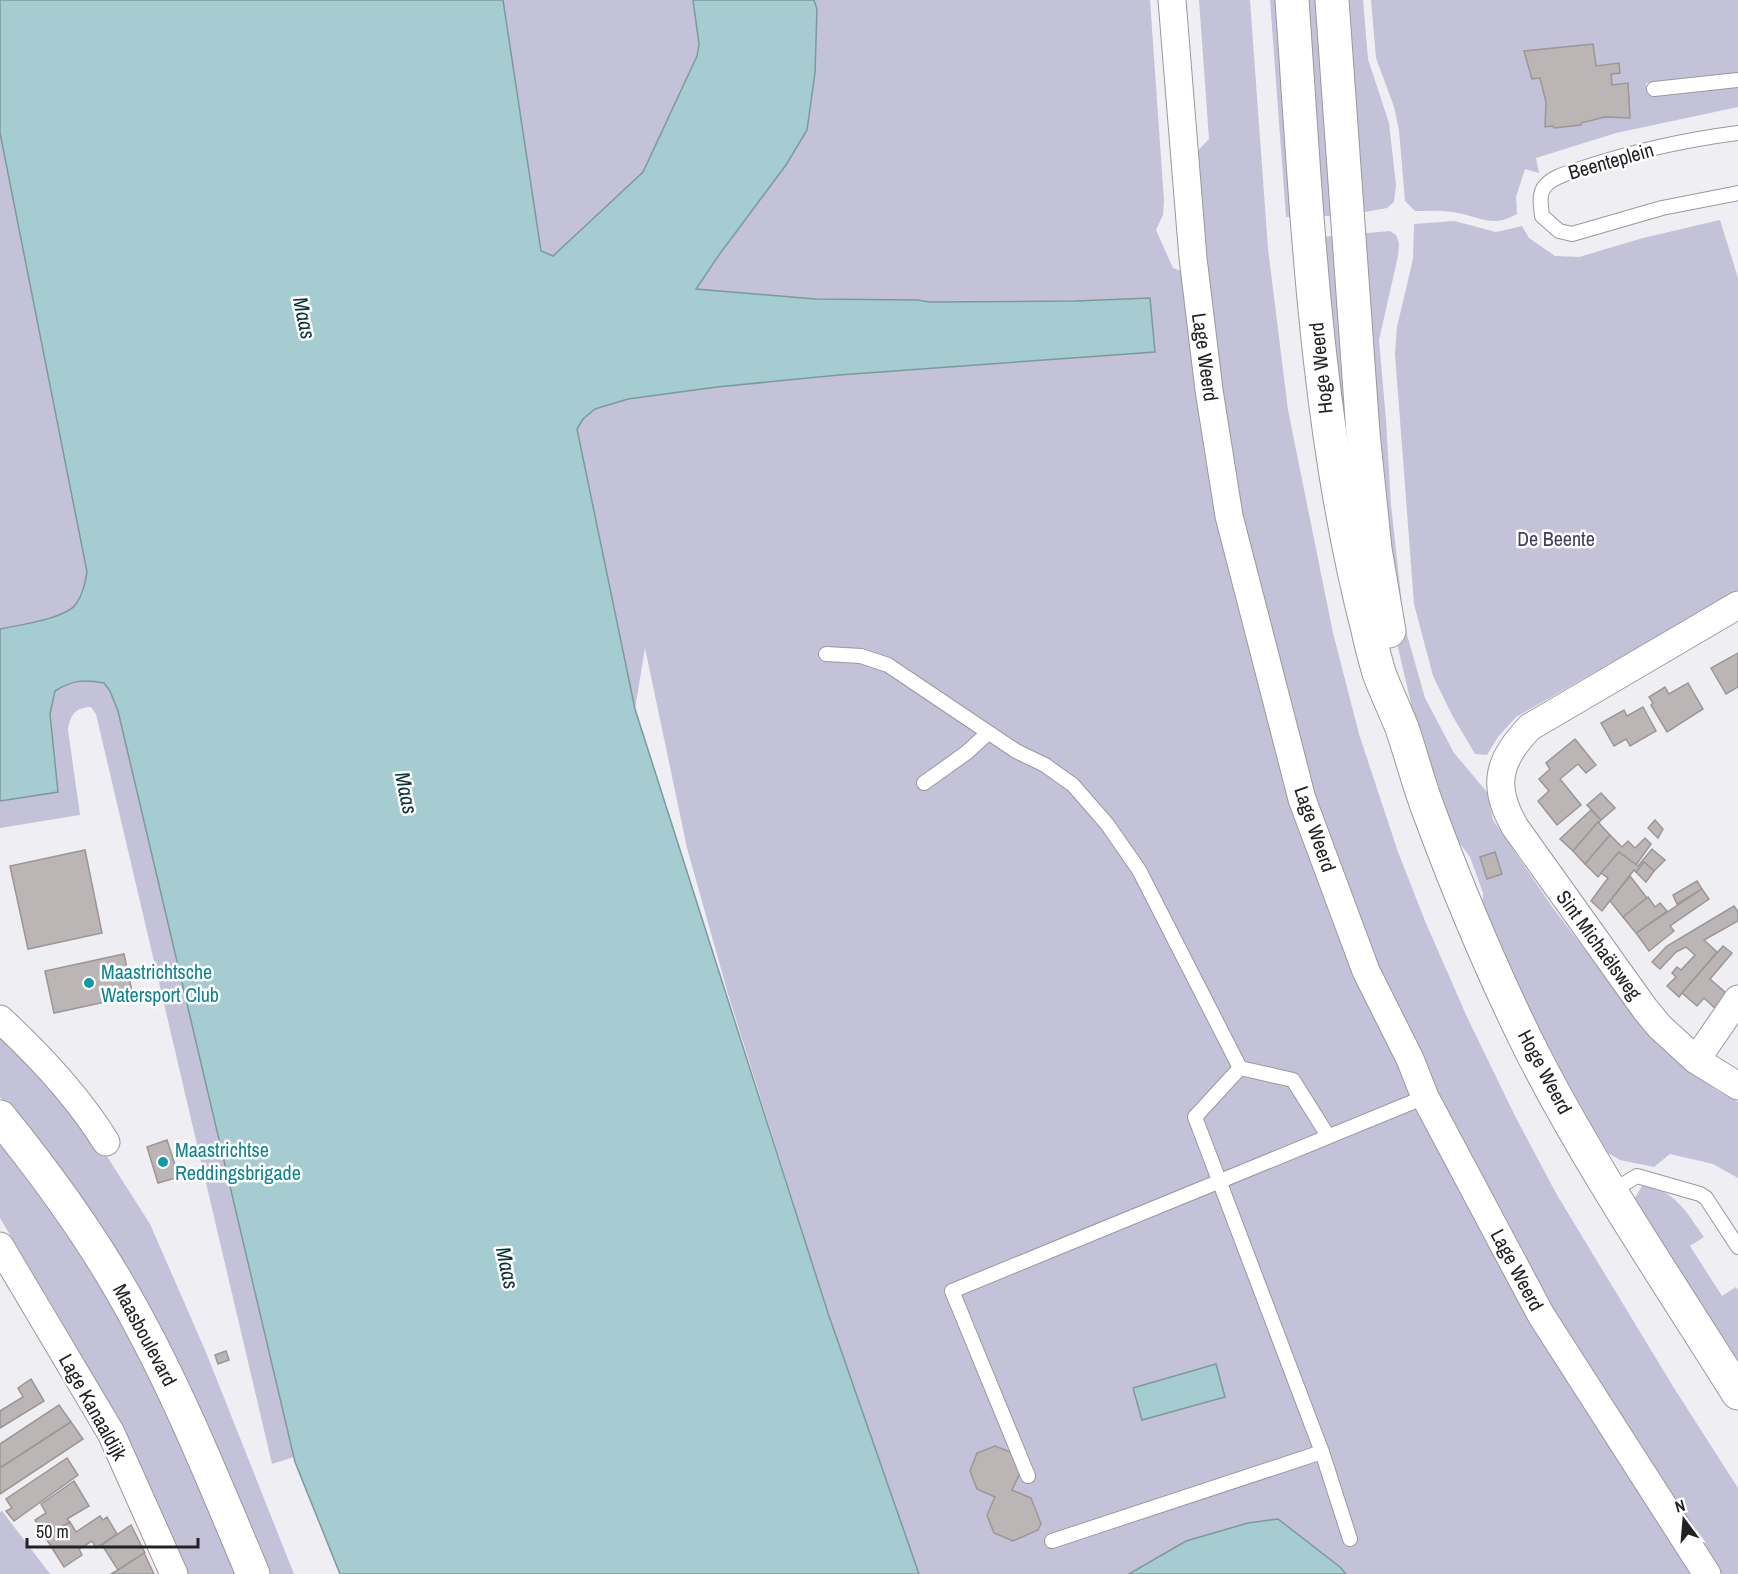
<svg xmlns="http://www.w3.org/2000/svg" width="1738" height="1574" font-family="'Archivo Narrow',sans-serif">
<rect width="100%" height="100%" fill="#eeeef3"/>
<g fill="#c4c2d8">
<path d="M 503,0 L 693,0 L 699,44 L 697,56 L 643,172 L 553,256 L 541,251 Z"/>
<path d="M 814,0 L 1150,0 L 1164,201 L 1163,215 L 1156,230 L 1173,268 L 1181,271 L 1186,294 L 1192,157 L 1209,139 L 1199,0 L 1250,0 L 1268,249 L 1288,410 L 1333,633 L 1359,734 L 1398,852 L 1425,921 L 1467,1017 L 1515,1116 L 1557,1195 L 1674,1388 L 1738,1488 L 1738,1574 L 1346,1574 L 1340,1567 L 1308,1544 L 1186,1541 L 1129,1574 L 919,1574 L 828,1313 L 728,994 L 687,848 L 645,648 L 635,709 L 577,429 L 583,419 L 595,409 L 628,399 L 717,387 L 839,375 L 1155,352 L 1150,298 L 1075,301 L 929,302 L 918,300 L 815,299 L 696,289 L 742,224 L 786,165 L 807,130 L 815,73 L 817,9 Z"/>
<path d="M 1270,0 L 1284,0 L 1300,216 L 1286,217 Z"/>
<path d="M 1300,0 L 1326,0 L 1339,215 L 1313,217 Z"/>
<path d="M 1341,0 L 1363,0 L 1368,59 L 1389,123 L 1396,185 L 1394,202 L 1387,208 L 1354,214 Z"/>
<path d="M 1371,0 L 1738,0 L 1738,73 L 1646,83 L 1648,95 L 1738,86 L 1738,107 L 1616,133 L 1536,158 L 1539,173 L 1525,169 L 1516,197 L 1517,214 C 1490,229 1480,216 1453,212 C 1441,210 1427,211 1415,211 L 1405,201 L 1399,130 L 1394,107 L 1376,58 Z"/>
<path d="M 0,133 L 87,572 C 85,583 83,594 76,604 C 65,619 19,625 0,629 Z"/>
<path d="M 1720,220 L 1738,278 L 1738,590 L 1516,717 L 1498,737 L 1487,755 L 1475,754 L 1452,715 L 1433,676 L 1414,604 L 1395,354 L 1397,327 L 1413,259 L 1414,224 L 1454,221 L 1496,232 L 1522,226 L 1529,238 L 1555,256 L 1579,257 L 1643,238 Z"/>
<path d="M 1390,231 L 1396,235 L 1399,243 L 1398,256 L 1379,340 L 1386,420 L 1391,505 L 1404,624 L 1425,698 L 1454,753 L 1487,792 L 1493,820 L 1553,908 L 1643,1026 L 1682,1065 L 1716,1090 L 1738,1102 L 1738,1178 L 1713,1164 L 1670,1154 L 1654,1167 L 1620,1160 L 1601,1149 L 1531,1019 L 1482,913 L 1483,893 L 1470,857 L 1448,827 L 1419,738 L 1393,626 L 1356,234 Z"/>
<path d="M 1340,235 L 1359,510 L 1315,238 Z"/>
<path d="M 72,681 L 90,681 L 104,683 L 110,691 L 118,711 L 294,1457 L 272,1464 L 96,714 L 91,707 C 75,707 70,716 68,730 L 80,815 L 0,828 L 0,801 L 58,792 L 50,714 L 55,691 Z"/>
<path d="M 0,1030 L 87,1125 L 150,1224 L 205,1350 L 294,1574 L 266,1574 L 22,1125 L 0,1097 Z"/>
<path d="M 0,1136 L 100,1280 L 157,1382 L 237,1574 L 182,1574 L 110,1415 L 70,1336 L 0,1218 Z"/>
<path d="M 1642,1186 C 1675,1189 1687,1213 1704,1237 L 1690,1246 L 1722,1296 L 1736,1287 L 1738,1291 L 1738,1368 L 1632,1203 Z"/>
<path d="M 2,1511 L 50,1574 L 0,1574 L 0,1512 Z"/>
</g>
<g fill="#a4ccd1" stroke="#7d999d" stroke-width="1.5">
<path d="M 0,0 L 503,0 L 541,251 L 553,256 L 643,172 L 697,56 L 699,44 L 693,0 L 814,0 L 817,9 L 815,73 L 807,130 L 786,165 L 719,255 L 696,289 L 815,299 L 918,300 L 929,302 L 1075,301 L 1150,298 L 1155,352 L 839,375 L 717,387 L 628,399 L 595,409 L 583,419 L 577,429 L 635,709 L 828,1313 L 919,1574 L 340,1574 L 295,1462 L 118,711 L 110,691 L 104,683 C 85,679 72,680 55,691 L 50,714 L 58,792 L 0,801 L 0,629 C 19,625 65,619 76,604 C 83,594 85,583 87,572 L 0,133 Z"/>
<path d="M 1216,1364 L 1225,1397 L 1142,1420 L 1133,1388 Z"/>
<path d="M 1278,1519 L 1340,1567 L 1346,1574 L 1129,1574 L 1186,1541 L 1248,1523 Z"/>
</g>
<g fill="#bbb5b6" stroke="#9c9697" stroke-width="1.5">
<path d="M 1593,44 L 1596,66 L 1619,63 L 1620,73 L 1611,74 L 1612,85 L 1628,83 L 1630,118 L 1605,117 L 1581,123 L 1581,125 L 1554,128 L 1553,126 L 1545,127 L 1546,102 L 1540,78 L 1532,79 L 1524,51 Z"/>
<path d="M 1738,653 L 1738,687 L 1726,694 L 1711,668 Z"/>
<path d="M 1688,683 L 1703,709 L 1667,732 L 1651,705 L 1653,703 L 1649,697 L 1665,687 L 1669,694 Z"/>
<path d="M 1643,707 L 1656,731 L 1630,746 L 1626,739 L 1614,746 L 1601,723 L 1624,710 L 1627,716 Z"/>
<path d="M 1575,739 L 1596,765 L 1586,773 L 1578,764 L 1560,779 L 1581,805 L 1557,825 L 1538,801 L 1549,791 L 1539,779 L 1550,769 L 1546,763 Z"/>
<path d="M 1601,793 L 1615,808 L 1601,820 L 1587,805 Z"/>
<path d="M 1591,810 L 1601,820 L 1573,851 L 1560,839 Z"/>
<path d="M 1655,820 L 1663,829 L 1658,838 L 1648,828 Z"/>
<path d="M 1598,822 L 1610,835 L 1585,864 L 1573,851 Z"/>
<path d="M 1610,835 L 1622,847 L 1628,841 L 1635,848 L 1645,838 L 1651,844 L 1636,865 L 1619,852 L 1598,877 L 1585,864 Z"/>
<path d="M 1652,849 L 1665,860 L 1654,871 L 1644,862 L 1636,872 L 1634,870 L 1602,911 L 1591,901 L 1608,878 L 1601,873 L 1619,852 L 1638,866 Z"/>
<path d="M 85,850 L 102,933 L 28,949 L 10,866 Z"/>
<path d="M 1495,852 L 1502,874 L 1487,879 L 1480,857 Z"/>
<path d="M 1644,862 L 1654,871 L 1646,882 L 1636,872 Z"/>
<path d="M 1630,876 L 1647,898 L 1623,917 L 1610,901 Z"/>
<path d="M 1697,881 L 1702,889 L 1677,904 L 1673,895 Z"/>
<path d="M 1702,889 L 1709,899 L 1670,926 L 1674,931 L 1649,951 L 1636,933 Z"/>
<path d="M 1648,897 L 1655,907 L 1660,903 L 1667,911 L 1636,933 L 1623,917 Z"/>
<path d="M 1734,906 L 1738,912 L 1738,921 L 1704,940 L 1717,952 L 1679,997 L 1667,986 L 1676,977 L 1672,973 L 1677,967 L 1681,970 L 1695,955 L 1686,947 L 1676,952 L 1660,969 L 1652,962 L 1667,946 Z"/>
<path d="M 1723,946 L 1732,953 L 1710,979 L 1727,994 L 1717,1010 L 1704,998 L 1697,1006 L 1682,993 Z"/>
<path d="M 124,954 L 133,996 L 54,1013 L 45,971 Z"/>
<path d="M 167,1140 L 179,1177 L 158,1183 L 147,1147 Z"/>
<path d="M 226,1351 L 229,1360 L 218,1364 L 215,1355 Z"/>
<path d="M 31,1379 L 44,1401 L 0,1428 L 0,1411 L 23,1397 L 18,1388 Z"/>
<path d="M 59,1405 L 71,1422 L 0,1468 L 0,1444 Z"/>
<path d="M 71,1422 L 83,1439 L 0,1494 L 0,1468 Z"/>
<path d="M 995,1446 L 1013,1453 L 1021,1471 L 1012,1490 L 1031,1498 L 1041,1524 L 1038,1530 L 1013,1541 L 994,1533 L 987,1515 L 995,1497 L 977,1489 L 970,1471 L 977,1453 Z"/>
<path d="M 67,1458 L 78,1475 L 14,1521 L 6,1511 L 12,1508 L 6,1499 Z"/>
<path d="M 74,1481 L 89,1506 L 67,1519 L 70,1522 L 45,1537 L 35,1520 L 46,1513 L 41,1504 Z"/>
<path d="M 100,1516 L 103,1520 L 107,1517 L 117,1534 L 96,1548 L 92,1541 L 79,1549 L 82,1555 L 64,1567 L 45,1537 L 70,1522 L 76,1532 Z"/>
<path d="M 131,1525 L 145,1553 L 118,1570 L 102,1545 Z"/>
<path d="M 144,1553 L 154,1574 L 111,1574 L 118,1570 Z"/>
</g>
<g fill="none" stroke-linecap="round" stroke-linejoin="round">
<g stroke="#99999e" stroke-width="16">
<g id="service">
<path d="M 1654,89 L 1738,80"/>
<path d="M 1738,133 C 1684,140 1631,152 1580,169 C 1569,173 1554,176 1546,185 C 1538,193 1541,205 1542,216 L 1559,231 L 1572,234 L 1662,208 L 1738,193"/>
<path d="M 826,654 L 861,656 L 888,665 L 1016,751 L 1045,765 L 1073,785 L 1107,824 L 1139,870 L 1240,1068 L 1195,1117 L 1322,1452 L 1350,1539"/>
<path d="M 924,783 L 966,753 L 988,733"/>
<path d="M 1240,1068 L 1293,1080 L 1328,1136"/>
<path d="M 1612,1191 L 1637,1176 L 1700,1194 L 1706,1198 L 1738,1247"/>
<path d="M 1028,1476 L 952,1291 L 1425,1097"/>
<path d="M 1052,1541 L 1322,1452"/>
</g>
</g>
<g stroke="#99999e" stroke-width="29">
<g id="minor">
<path d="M 1172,0 L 1193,258 L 1209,390 L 1229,516 L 1302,799 L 1366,971 L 1410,1059 L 1425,1097 L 1541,1315 L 1707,1574"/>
<path d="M 1738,605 L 1530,727 C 1498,760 1491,786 1515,827 L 1645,1009 L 1660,1027 L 1696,1060 L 1738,1086"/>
<path d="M 0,1019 C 40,1056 77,1095 106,1142"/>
<path d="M 1696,1060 L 1738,999"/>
<path d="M 0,1246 L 111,1433 L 174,1574"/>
</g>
</g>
<g stroke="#99999e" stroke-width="35">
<path id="tertiary" d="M 0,1117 C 42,1169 82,1223 116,1281 C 171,1374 211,1474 253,1574"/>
</g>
<g stroke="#99999e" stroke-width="35">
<g id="secondary">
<path d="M 1292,0 C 1307,211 1315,424 1368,630 C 1371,644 1375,659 1379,673 C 1386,692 1395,710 1402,728 C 1412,757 1419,786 1430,814 C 1460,895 1494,976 1533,1054 C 1593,1171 1668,1281 1738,1393"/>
<path d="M 1332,0 L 1363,433 L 1375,549 L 1389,631"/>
</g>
</g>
<use href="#service" stroke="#fff" stroke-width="14"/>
<use href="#minor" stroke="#fff" stroke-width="27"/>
<use href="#tertiary" stroke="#fff" stroke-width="33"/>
<use href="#secondary" stroke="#fff" stroke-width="33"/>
</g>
<g fill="#0f9aa8" stroke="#fff" stroke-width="2">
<circle cx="89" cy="983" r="6"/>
<circle cx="163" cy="1162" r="6"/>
</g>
<g text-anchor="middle" stroke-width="5" stroke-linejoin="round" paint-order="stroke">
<g font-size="20" fill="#222224" stroke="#fff">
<text transform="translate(1611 161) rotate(-16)" y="7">Beenteplein</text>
<text transform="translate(1205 357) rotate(82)" y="7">Lage Weerd</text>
<text transform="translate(1321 368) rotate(-96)" y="7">Hoge Weerd</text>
<text transform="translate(1315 829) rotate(71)" y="7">Lage Weerd</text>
<text transform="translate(1599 945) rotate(54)" y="7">Sint Michaëlsweg</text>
<text transform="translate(1545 1072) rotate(62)" y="7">Hoge Weerd</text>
<text transform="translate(1517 1270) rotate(62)" y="7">Lage Weerd</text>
<text transform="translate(145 1335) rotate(62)" y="7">Maasboulevard</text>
<text transform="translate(93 1407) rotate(61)" y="7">Lage Kanaaldijk</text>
</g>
<g font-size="20" fill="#403a65" stroke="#fff">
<text x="1556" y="546">De Beente</text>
</g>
<g font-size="20" fill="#0d838f" stroke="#fff" text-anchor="start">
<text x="101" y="979">Maastrichtsche<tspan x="101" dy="23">Watersport Club</tspan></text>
<text x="175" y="1157">Maastrichtse<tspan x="175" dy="23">Reddingsbrigade</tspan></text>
</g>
<g font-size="21" font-style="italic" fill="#0a3337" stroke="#fff">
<text transform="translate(304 318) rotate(78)" y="7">Maas</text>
<text transform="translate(406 793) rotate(78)" y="7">Maas</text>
<text transform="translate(507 1268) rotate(78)" y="7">Maas</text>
</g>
</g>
<g transform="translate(1684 1520) rotate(344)" stroke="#ffffff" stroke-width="4.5" paint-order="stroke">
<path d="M0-4.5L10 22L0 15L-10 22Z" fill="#222224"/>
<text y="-9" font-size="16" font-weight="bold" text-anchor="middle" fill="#222224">N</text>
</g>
<path d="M27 1538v9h171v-9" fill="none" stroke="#222224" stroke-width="3"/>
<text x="36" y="1538" font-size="18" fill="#222224" stroke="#ffffff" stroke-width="4.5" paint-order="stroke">50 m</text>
</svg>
